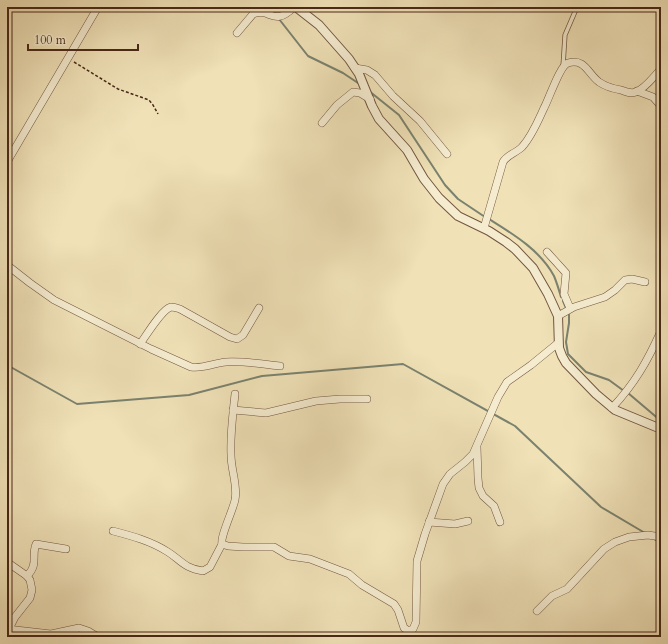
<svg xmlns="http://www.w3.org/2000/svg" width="668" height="644" font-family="Cardo,serif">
<rect width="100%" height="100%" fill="#f0e1b7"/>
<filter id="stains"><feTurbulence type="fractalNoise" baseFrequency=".005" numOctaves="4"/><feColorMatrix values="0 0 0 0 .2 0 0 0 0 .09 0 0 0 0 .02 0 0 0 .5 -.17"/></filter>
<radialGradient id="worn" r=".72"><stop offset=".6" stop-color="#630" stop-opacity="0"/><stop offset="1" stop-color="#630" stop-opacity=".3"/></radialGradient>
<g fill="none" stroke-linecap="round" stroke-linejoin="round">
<g stroke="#7a826f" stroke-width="2">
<path d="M 269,7 L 275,14"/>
<path d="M 279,19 L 308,56 L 343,73 L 361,85"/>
<path d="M 369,91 L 399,115 L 445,185 L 458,199 L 485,217"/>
<path d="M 489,219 C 513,234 540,250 554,276 C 557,283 559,290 561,297"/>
<path d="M 563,301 L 569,315 L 569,323 L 566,342 L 568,354 L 586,372 L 609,380 L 624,391"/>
<path d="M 7,365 L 77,404 L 189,395 L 262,376 L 403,364 L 515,426 L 601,507 L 645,533"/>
<path d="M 628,393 L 661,421"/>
<path d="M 654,539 L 661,543"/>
</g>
<g stroke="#735640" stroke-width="5">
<path id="service" d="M 563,66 L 565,35 L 577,7"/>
</g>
<g stroke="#735640" stroke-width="8">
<g id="minor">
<path d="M 237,33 L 253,14 C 271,7 273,28 294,7"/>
<path d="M 355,68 L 367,70 L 375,75 L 393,96 L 420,121 L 447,154"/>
<path d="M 637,91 L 653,97 L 661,106"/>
<path d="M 322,123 L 337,105 L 353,92 L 360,93 L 370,99"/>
<path d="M 7,162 L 98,7"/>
<path d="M 484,228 L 503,162 C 507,155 516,153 522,147 C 532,136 538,121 544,108 C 549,99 560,65 568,63 C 585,58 588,74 599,82 C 605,86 614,89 621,90 C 626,92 631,94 636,92 C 646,88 654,76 661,69"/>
<path d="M 547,252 L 566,273 L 564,294 L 570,308"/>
<path d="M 7,265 L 30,283 L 54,300 L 151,349 L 191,367 C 203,369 214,363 226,362 C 244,361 262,364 280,366"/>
<path d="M 558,316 L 574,307 L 605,297 L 615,290 L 625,280 L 632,279 L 645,282"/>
<path d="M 140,344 C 146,336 162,309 171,307 C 174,307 177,308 180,309 L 230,337 L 237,339 L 243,335 L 259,308"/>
<path d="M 235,394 C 233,414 230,434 231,455 C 231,470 238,486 235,500 C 233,510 220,537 222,544 L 228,546 L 243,547 L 274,547 L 289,556 L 310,559 L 349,574 L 362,585 L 394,604 L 398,610 L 404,628 L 409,631 L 413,629 L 416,622 L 417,561 L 425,534 L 443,484 L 450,474 L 465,462 L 473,454 L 498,397 L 507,382 L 531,365 L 558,343"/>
<path d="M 612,408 C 635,383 647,362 661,331"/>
<path d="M 233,410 L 266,413 L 316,401 L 340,399 L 367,399"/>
<path d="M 477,447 L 478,478 L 479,488 L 483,496 L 494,506 L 500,522"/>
<path d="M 429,522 L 455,524 L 468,521"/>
<path d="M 113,531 C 132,536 151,541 168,552 C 182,561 184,568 203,571 L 210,567 L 222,544"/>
<path d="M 7,562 L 27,576 L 30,580 L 32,590 L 30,598 L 15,617 L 9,629"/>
<path d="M 27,576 C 39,564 31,556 36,544 L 66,549"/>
<path d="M 537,611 L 552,596 L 567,589 L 604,549 L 615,542 L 629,537 L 648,535 L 661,537"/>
<path d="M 7,629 L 51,634 L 79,628 L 88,631 L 98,637"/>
</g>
</g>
<g stroke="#735640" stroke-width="10">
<path id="tertiary" d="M 296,7 L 319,25 L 349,59 L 359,74 L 372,106 L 379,119 L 407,150 L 424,179 L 439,198 L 458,216 L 489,231 L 506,242 L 515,249 L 533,268 L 548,294 L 558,316 L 559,348 L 562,356 L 566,363 L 596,394 L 615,410 L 661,429"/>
</g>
<path stroke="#492818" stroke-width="1.5" stroke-dasharray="3 2" stroke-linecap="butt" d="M 74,62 L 118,89 L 149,100 L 153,105 L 158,114"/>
<use href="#service" stroke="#f5ecd0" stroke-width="3.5"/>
<use href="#minor" stroke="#f5ecd0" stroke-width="7"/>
<use href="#tertiary" stroke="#f5ecd0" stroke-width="8"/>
<path stroke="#492818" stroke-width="2" stroke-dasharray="7 7" stroke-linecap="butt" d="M 7,17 L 13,7"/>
</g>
<rect width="668" height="644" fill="none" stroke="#f0e1b7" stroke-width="24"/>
<rect x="8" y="8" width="652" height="628" fill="none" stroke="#492818" stroke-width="2"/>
<rect x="12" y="12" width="644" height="620" fill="none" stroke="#492818"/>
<path d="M28 44v6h110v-6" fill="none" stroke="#492818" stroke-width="2"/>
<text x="34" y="44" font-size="12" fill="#492818" stroke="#f5ecd0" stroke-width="3" paint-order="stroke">100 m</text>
<rect width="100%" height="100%" filter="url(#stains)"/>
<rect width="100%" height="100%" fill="url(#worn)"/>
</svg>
